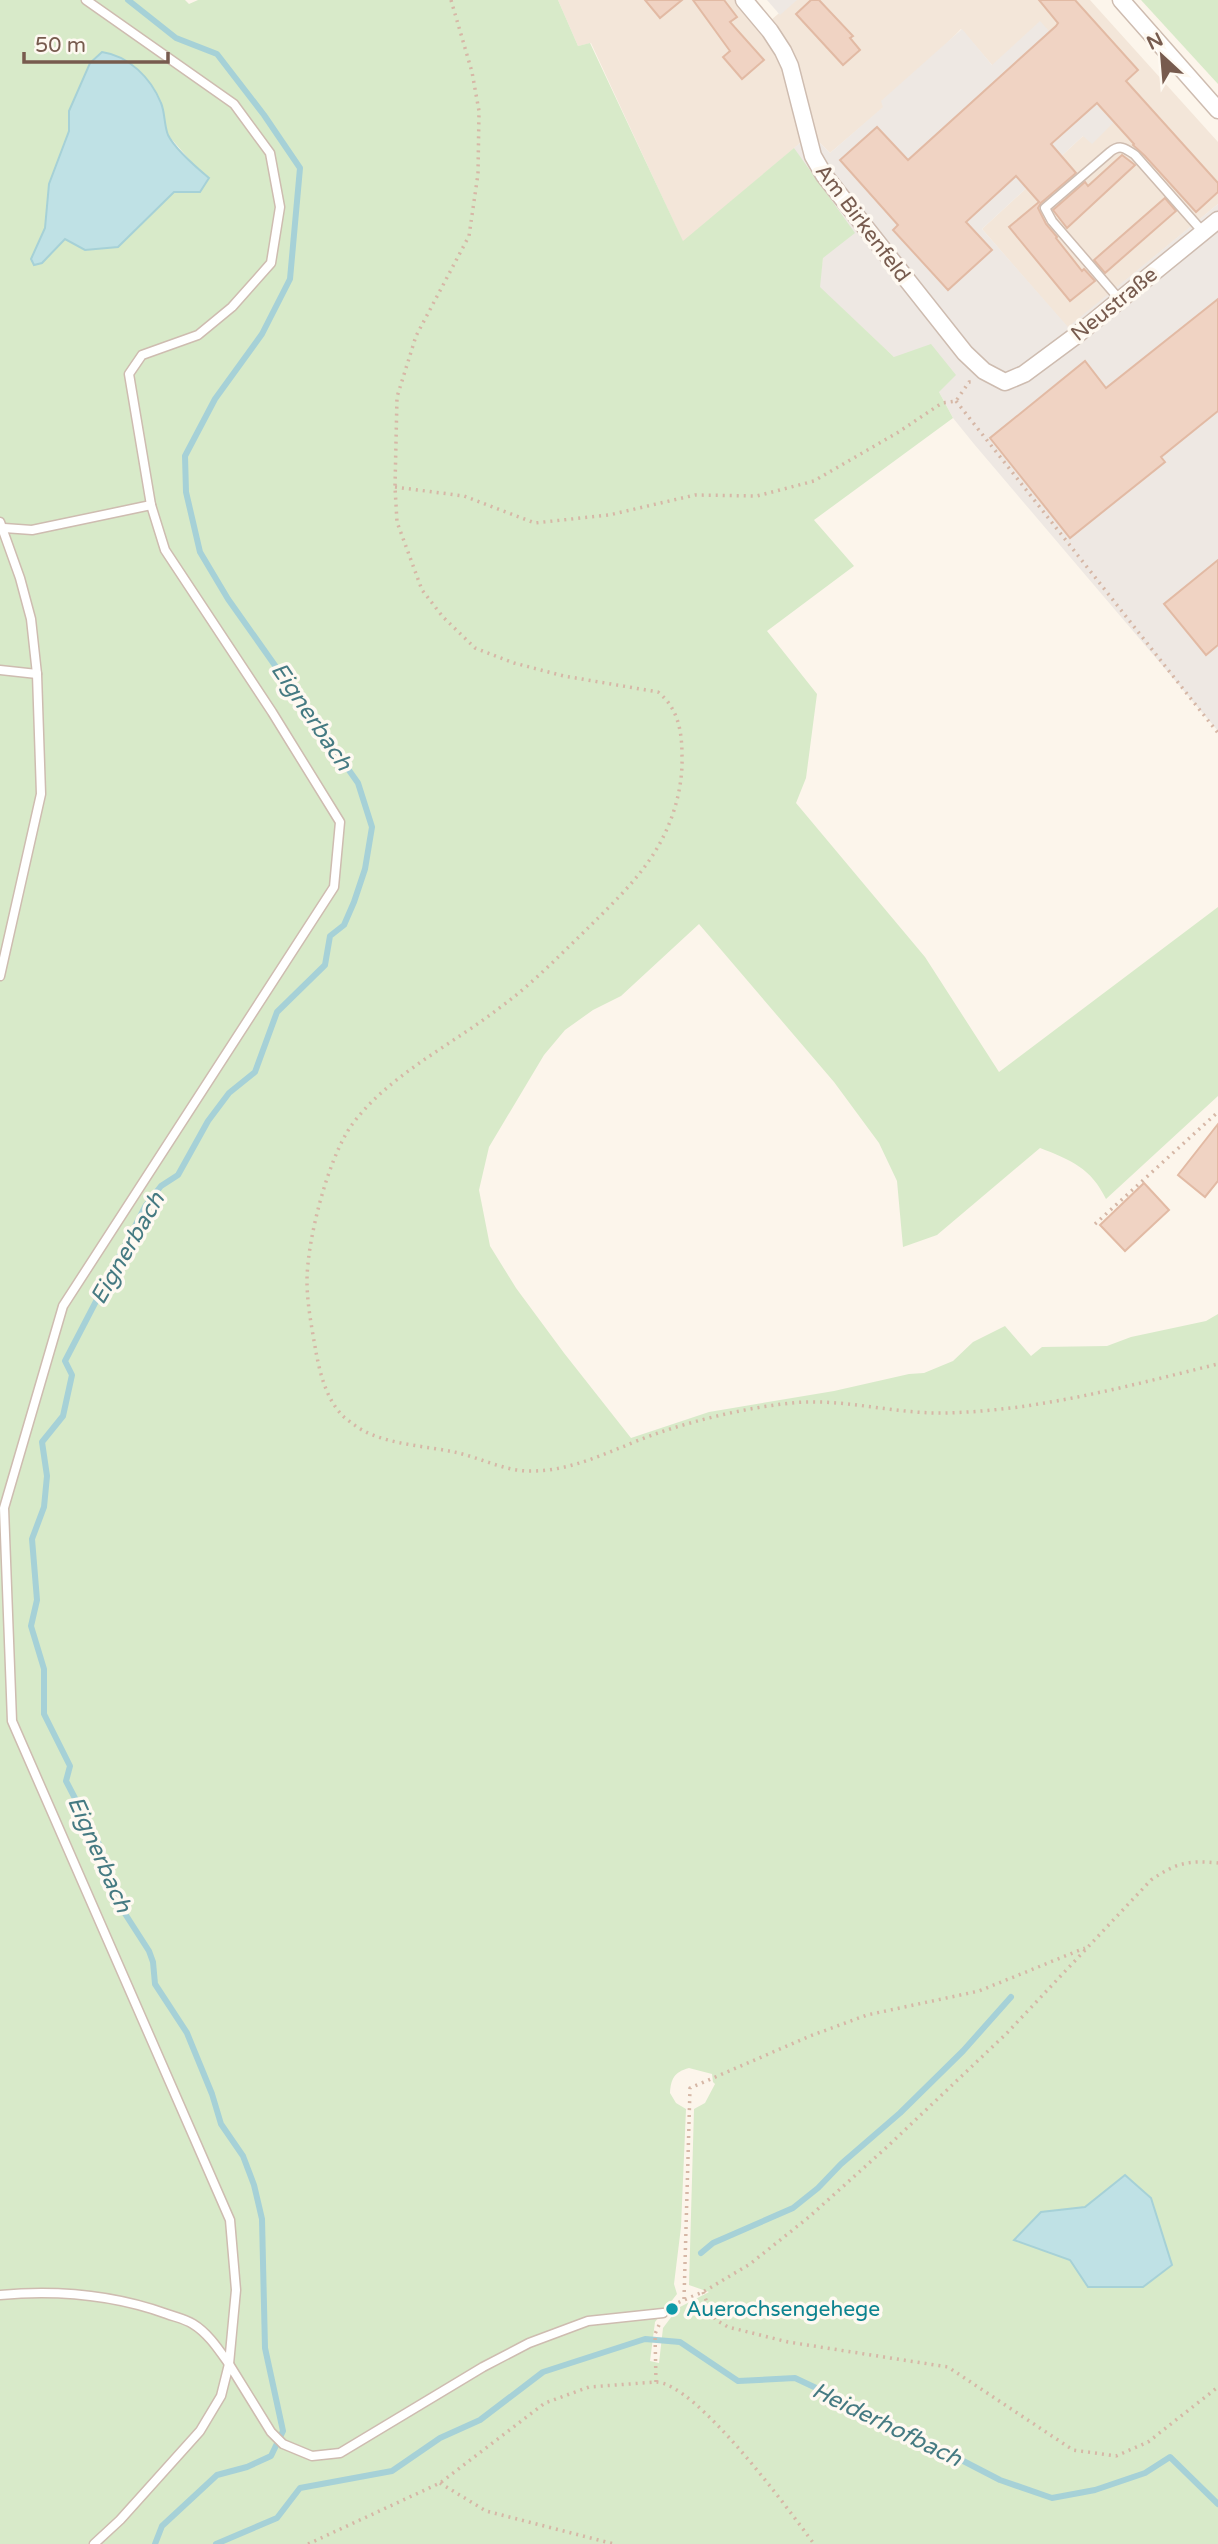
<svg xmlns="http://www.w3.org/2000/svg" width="1218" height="2544" font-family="'Varela Round',sans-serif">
<rect width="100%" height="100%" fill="#fcf5eb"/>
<path fill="#f3e6d9" d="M 558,0 L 753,0 L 770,21 L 794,0 L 1090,0 L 1218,142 L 1218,204 L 1068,328 L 982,229 L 1083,136 L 1097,107 L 1109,97 L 992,65 L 961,29 L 884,107 L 830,153 L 811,134 L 683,242 L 591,43 L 578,46 Z"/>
<g fill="#eee8e3">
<path d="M 767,0 L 797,0 L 780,15 Z"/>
<path d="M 1040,21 L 1109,97 L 1098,107 L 1114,122 L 1092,144 L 1083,136 L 982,229 L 1068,327 L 1218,204 L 1218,731 L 974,444 L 953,418 L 939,392 L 894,357 L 819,287 L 823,258 L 794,148 L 811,134 L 830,153 L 883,107 L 881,101 L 962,29 L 992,65 Z"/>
</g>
<g fill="#d8eac9" fill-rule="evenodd">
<path d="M 0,0 L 185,0 L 189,4 L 198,0 L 558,0 L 578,46 L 590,43 L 683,241 L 794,148 L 855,233 L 823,258 L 820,287 L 894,357 L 931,344 L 956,375 L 939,392 L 953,418 L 814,520 L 854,566 L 767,631 L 817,694 L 806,778 L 796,803 L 925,957 L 999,1072 L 1218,907 L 1218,1096 L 1106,1199 C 1091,1168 1071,1160 1040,1148 L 937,1235 L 903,1247 L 897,1181 L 879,1143 L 834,1082 L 699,924 L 621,996 L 593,1010 L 565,1030 L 544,1055 L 489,1147 L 479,1190 L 490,1246 L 516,1288 L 564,1353 L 631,1438 L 709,1412 L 834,1391 L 909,1374 L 924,1373 L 953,1361 L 973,1342 L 1005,1326 L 1031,1356 L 1042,1347 L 1107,1346 L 1131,1337 L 1206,1321 L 1218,1314 L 1218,2544 L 0,2544 ZM 90,63 L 161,103 L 168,135 L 194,165 L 200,192 L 174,192 L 118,247 L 65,239 L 42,263 L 31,259 L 45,228 L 49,184 L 69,131 L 69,111 ZM 689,2068 L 712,2074 L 713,2082 L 715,2084 L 705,2103 L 694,2109 L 689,2285 L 709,2292 L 678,2308 L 663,2328 L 659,2363 L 650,2361 L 655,2322 L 677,2294 L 674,2284 L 681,2227 L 686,2109 L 676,2103 L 670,2093 C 671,2079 674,2072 689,2068 Z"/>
<path d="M 1141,0 L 1218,0 L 1218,84 Z"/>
</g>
<g fill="#bfe1e5" stroke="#a6d1d7" stroke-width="2">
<path d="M 102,52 C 129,56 151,78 161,103 C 165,112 164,125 168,135 C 175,149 197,168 209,178 L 200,192 L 174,192 L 118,247 L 85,250 L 65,239 L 42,263 L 34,265 L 31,259 L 45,228 L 49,184 L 69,131 L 69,111 L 90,63 Z"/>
<path d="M 1125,2175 L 1151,2198 L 1172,2265 L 1143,2287 L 1088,2287 L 1070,2260 L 1014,2240 L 1041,2212 L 1085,2207 Z"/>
</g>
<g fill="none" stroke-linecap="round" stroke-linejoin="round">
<g stroke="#a6d1d7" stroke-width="6">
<path d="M 128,0 L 176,38 L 217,54 L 264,115 L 300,168 L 290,279 L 262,334 L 215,399 L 185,456 L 186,492 L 200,552 L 228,599 L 358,783 L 372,827 L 365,869 L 354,902 L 344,925 L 330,936 L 325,965 L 277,1012 L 255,1072 L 229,1093 L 208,1121 L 178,1175 L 161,1186 L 146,1205 L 65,1361 L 72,1375 L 63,1416 L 42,1442 L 47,1476 L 44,1507 L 32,1539 L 37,1600 L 31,1626 L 44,1669 L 44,1714 L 70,1766 L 66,1781 L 102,1850 L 113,1895 L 149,1951 L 153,1962 L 155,1984 L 187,2033 L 212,2094 L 221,2124 L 243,2156 L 254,2185 L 262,2219 L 265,2348 L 283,2431 L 271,2456 L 247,2467 L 217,2475 L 162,2526 L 155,2544"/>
<path d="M 701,2253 L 713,2243 L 793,2208 L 818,2188 L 841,2164 L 900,2113 L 963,2051 L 1011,1997"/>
<path d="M 216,2544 L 277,2518 L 300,2488 L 392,2471 L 440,2438 L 480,2420 L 543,2372 L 645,2339 L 680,2342 L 738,2381 L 795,2378 L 884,2420 L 1000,2480 L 1052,2498 L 1095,2490 L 1145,2473 L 1170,2457 L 1218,2504"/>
</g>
</g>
<g fill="#f0d3c3" stroke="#e2baa4" stroke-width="2">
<path d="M 645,0 L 682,0 L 660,18 Z"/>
<path d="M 693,0 L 724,0 L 737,17 L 730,22 L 764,60 L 742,79 L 723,57 L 730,51 Z"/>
<path d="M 811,0 L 819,0 L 853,36 L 850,38 L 860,50 L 843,65 L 796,14 Z"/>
<path d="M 1039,0 L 1075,0 L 1138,70 L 1126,81 L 1218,183 L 1218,192 L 1196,212 L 1145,156 L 1133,145 L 1134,144 L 1097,103 L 1051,144 L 1076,173 L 1041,203 L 1038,208 L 1046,224 L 1057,237 L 1056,238 L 1082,271 L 1084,269 L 1095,281 L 1070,301 L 1009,227 L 1039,202 L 1016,176 L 966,222 L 992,250 L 948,290 L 893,230 L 898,225 L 840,160 L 877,127 L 908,160 L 1056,26 L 1058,23 Z"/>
<path d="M 1122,155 L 1135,165 L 1067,228 L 1053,210 L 1085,182 L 1088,186 Z"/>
<path d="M 1165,198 L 1176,211 L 1105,273 L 1094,260 Z"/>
<path d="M 1218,299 L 1218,411 L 1161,457 L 1165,462 L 1070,538 L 990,438 L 1085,361 L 1106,388 Z"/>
<path d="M 1218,560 L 1218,645 L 1206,655 L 1164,604 Z"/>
<path d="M 1218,1124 L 1218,1181 L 1205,1197 L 1178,1175 Z"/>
<path d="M 1144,1183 L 1169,1210 L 1125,1251 L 1100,1225 Z"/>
</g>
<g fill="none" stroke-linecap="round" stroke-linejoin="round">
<g stroke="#cebcb0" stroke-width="11">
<g id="lane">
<path d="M 86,0 L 234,104 L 270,153 L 280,207 L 271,263 L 232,307 L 198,335 L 142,355 L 129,374 L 151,505 L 165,550 L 272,712 L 340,822 L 334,887 L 63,1306 L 4,1508 L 12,1721 L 230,2220 L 236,2290 L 229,2364"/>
<path d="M 1120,300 L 1052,221 L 1045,208 L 1110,152 C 1120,144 1125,148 1135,155 L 1203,232"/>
<path d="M 0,522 L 20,578 L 31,619 L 37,674 L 41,794 L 0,976"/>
<path d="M 4,528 L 32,530 L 151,505"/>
<path d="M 0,670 L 37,674"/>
<path d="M 0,2295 C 55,2290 114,2295 167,2314 C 175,2317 185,2319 193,2324 C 208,2333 219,2350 229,2364"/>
<path d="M 94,2544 L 120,2520 L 200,2431 L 221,2396 L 229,2364 L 271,2432 L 283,2444 L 312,2456 L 340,2453 L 483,2367 L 529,2343 L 588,2321 L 663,2313"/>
</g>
</g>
<g stroke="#cebcb0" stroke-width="19">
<g id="street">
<path d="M 744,0 L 770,31 L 783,51 L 790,66 L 813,156 L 824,175 L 965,353 L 984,371 L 1005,382 L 1024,374 L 1078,334 L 1218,220"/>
<path d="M 1121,0 L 1218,110"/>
</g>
</g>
<g stroke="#d6b7a6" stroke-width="3.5" stroke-dasharray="2 5" stroke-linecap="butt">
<path d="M 451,0 L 472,72 L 479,111 L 478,174 L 469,236 L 416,336 L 397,397 L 395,487 L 397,522 L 422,590 L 443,617 L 475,648 L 514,663 L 564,676 L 658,692 C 678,708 682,731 682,756 C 683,788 673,822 656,850 C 638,880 610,906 585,931 C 557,958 530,986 498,1009 C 450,1046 387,1076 351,1126 C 328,1159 307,1240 307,1281 C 307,1304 312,1329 316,1352 C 320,1374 327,1401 344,1417 C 350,1422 359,1429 366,1432 C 393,1445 426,1446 454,1452 C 479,1457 506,1472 532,1471 C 577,1471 619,1446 661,1432 C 700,1419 742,1409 783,1404 C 838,1396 890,1414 944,1413 C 1038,1411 1128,1386 1218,1364"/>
<path d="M 956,401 L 1218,733"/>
<path d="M 395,487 L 464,496 L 535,523 L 609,515 L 695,495 L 757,496 L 814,481 L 897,433 L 942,403 L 956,401 L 969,382 L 972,382"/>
<path d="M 1095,1224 L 1218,1112"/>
<path d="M 703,2292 L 711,2313 L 716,2320 L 728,2327 L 788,2342 L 948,2367 L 1073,2450 L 1116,2456 L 1148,2442 L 1218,2387"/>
<path d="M 684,2299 L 690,2088 L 810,2036 L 867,2015 L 979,1991 L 1085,1948"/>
<path d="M 672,2305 L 703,2292 L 750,2264 L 809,2217 L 888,2146 L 1007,2033 L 1151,1880 C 1176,1863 1188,1860 1218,1863"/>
<path d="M 656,2382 L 655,2334 L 659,2325"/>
<path d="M 440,2483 L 486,2511 L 614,2544"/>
<path d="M 308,2544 L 440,2483 L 545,2403 L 589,2387 L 656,2382 C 696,2383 789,2510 814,2544"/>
</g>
<use href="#lane" stroke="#fff" stroke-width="8"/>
<use href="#street" stroke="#fff" stroke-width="16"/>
</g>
<circle fill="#0f9aa8" stroke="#fef9f1" stroke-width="2.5" cx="672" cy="2309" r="7"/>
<g text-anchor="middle" stroke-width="7" stroke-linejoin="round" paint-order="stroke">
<g font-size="21" fill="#775b4e" stroke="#fef9f1">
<text transform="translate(863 223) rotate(53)" y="7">Am Birkenfeld</text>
<text transform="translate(1114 304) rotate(-39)" y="7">Neustraße</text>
</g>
<g font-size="21" fill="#0d838f" stroke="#fef9f1" text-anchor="start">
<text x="686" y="2316">Auerochsengehege</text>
</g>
<g font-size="23" font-style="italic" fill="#457a82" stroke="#fef9f1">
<text transform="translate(312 716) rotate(56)" y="8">Eignerbach</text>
<text transform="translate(127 1248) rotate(-60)" y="8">Eignerbach</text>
<text transform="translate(100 1854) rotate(66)" y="8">Eignerbach</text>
<text transform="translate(887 2424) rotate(26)" y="8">Heiderhofbach</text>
</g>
</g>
<g transform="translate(1162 56) rotate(334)" stroke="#fef9f1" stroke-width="5" paint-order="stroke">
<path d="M0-5L12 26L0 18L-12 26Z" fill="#775b4e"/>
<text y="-10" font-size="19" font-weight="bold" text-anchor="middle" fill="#775b4e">N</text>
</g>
<path d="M24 52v10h144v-10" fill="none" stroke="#775b4e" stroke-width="3.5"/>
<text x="35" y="52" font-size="21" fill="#775b4e" stroke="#fef9f1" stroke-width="5" paint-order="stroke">50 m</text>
</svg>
